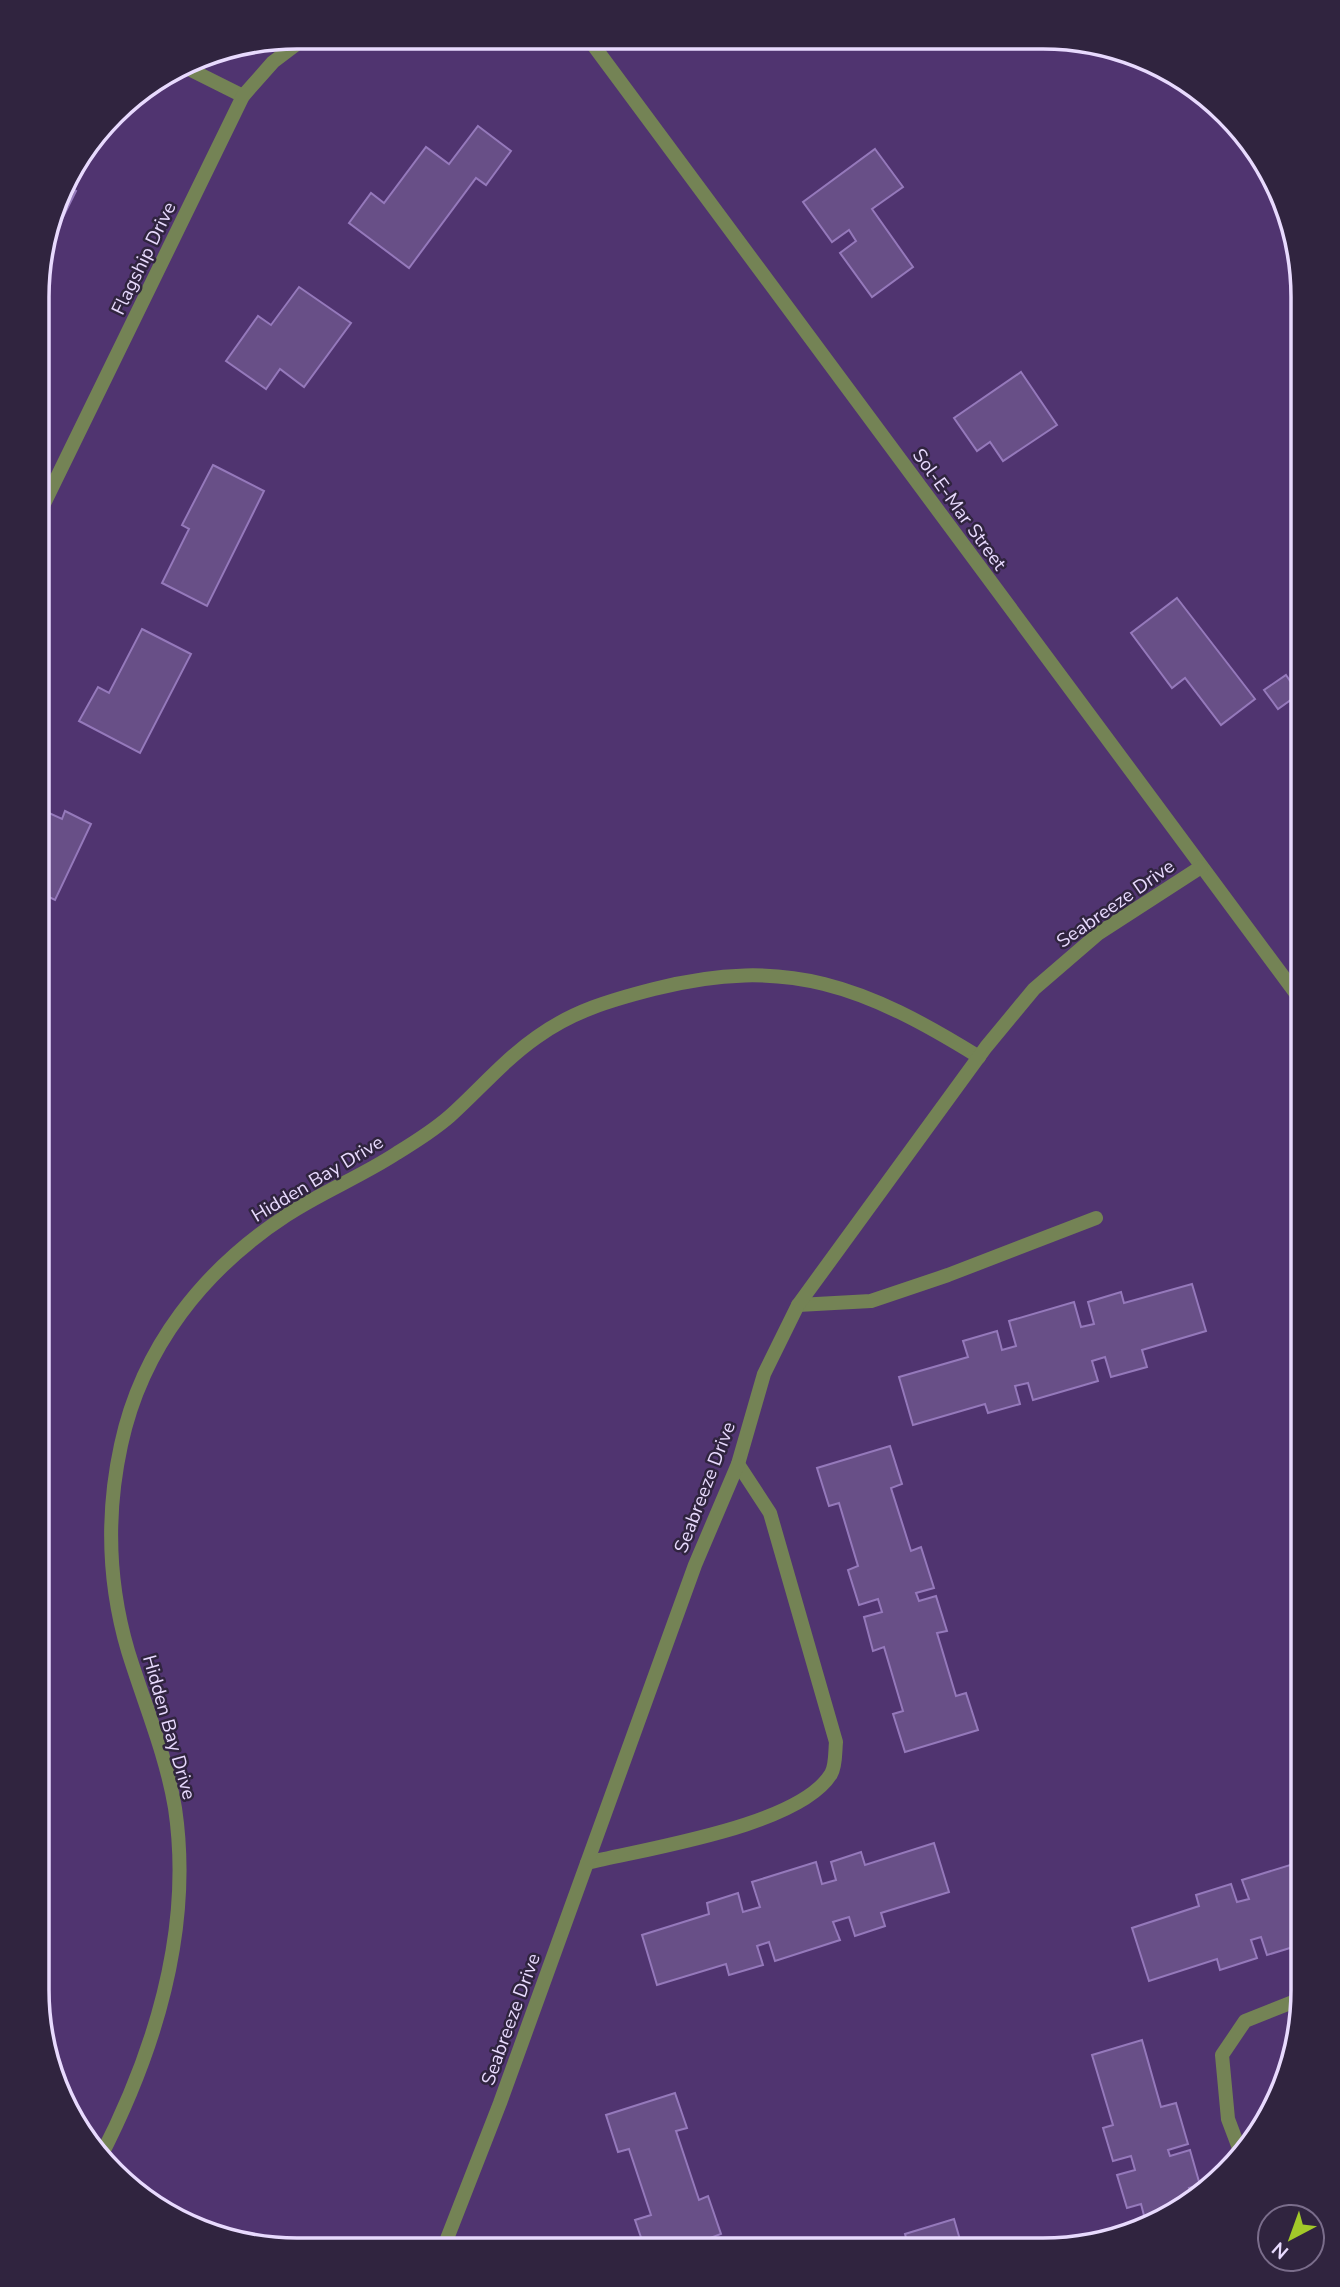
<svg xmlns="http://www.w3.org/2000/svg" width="1340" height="2287" font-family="'Nunito Sans',sans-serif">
<rect width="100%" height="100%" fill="#503470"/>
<g fill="#684f87" stroke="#9579bb" stroke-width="2">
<path d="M 478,126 L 511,151 L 486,185 L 476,178 L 409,268 L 349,223 L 371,193 L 384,203 L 426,147 L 449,164 Z"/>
<path d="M 875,149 L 903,187 L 872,209 L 913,267 L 872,297 L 840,253 L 856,241 L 849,230 L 832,242 L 803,202 Z"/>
<path d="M 63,185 L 76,191 L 39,265 L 39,264 Z"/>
<path d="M 299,287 L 351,323 L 304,387 L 280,369 L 266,389 L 226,361 L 258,316 L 271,325 Z"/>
<path d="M 1021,372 L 1057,425 L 1003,461 L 990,442 L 977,451 L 954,418 Z"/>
<path d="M 213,465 L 264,491 L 207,606 L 162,583 L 189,529 L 182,525 Z"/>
<path d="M 1177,598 L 1255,699 L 1221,725 L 1185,678 L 1172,688 L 1131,633 Z"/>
<path d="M 142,629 L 191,654 L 140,753 L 79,721 L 98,687 L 109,693 Z"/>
<path d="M 1286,675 L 1299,694 L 1278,709 L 1264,690 Z"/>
<path d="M 38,808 L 62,819 L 65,811 L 91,824 L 55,900 L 41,893 L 38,899 Z"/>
<path d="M 1192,1284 L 1206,1331 L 1142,1350 L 1147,1367 L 1111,1377 L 1105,1357 L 1092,1361 L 1098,1381 L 1033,1400 L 1028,1383 L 1015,1386 L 1020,1404 L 988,1413 L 985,1404 L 913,1425 L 899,1377 L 968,1357 L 963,1341 L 997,1331 L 1002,1350 L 1016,1346 L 1009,1321 L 1074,1302 L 1081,1327 L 1094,1324 L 1088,1302 L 1121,1292 L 1124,1303 Z"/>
<path d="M 890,1446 L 902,1484 L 891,1488 L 911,1551 L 921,1547 L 934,1588 L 916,1593 L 919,1601 L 936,1596 L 947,1631 L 937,1633 L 956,1696 L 966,1693 L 978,1730 L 905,1752 L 893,1714 L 903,1711 L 884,1647 L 873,1651 L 864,1617 L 882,1612 L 878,1599 L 859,1605 L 848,1570 L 858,1566 L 839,1503 L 829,1506 L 817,1468 Z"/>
<path d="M 934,1843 L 949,1892 L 881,1913 L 885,1926 L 855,1936 L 849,1917 L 833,1922 L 840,1940 L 775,1961 L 769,1942 L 757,1946 L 763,1965 L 729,1975 L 726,1964 L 657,1985 L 642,1935 L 709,1914 L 707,1903 L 738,1893 L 743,1912 L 760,1907 L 752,1882 L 816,1862 L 822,1884 L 836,1880 L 831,1862 L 861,1852 L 865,1865 Z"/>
<path d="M 1303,1861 L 1303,1944 L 1267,1955 L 1261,1937 L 1251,1940 L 1257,1958 L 1220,1970 L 1217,1959 L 1149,1981 L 1132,1928 L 1199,1906 L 1196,1895 L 1231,1884 L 1237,1902 L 1249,1899 L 1242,1880 Z"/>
<path d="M 1142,2040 L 1161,2107 L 1176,2103 L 1188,2144 L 1168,2150 L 1170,2156 L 1190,2150 L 1200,2185 L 1189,2188 L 1193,2201 L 1147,2227 L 1141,2204 L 1127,2208 L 1117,2175 L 1135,2170 L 1131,2156 L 1113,2161 L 1103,2128 L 1113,2125 L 1092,2055 Z"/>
<path d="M 675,2093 L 687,2128 L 676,2131 L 699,2200 L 708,2196 L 721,2234 L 702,2241 L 705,2249 L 723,2243 L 726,2249 L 667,2249 L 666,2246 L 645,2249 L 635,2220 L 651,2215 L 629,2149 L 618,2152 L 606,2115 Z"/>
<path d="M 954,2219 L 963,2250 L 909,2250 L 905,2234 Z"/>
<path d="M 1014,2240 L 1017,2250 L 984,2250 Z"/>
</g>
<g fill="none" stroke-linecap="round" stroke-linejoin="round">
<g stroke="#748355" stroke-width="14">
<path d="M 798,1305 L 871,1301 L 948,1275 L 1096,1218"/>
<path d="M 587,1863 C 648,1848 799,1826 831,1774 C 836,1766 835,1751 836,1742 L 770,1513 L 738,1464"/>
<path d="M 1242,2156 L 1228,2119 L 1222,2055 L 1245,2021 L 1303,1998"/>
</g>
<g stroke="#748355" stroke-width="14">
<path d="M 588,38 L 1303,1003"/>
<path d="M 183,66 L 243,96"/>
<path d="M 39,514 L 243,96 L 273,62 L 306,37"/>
<path d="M 100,2158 C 155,2051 193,1929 175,1808 C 166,1754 144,1703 128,1651 C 108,1583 106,1514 121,1445 C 142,1347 204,1269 287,1215 C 322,1192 362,1176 397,1153 C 415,1142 434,1130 450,1116 C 479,1090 504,1060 537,1037 C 573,1011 611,1000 654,989 C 787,955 866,987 979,1057"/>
<path d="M 443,2249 L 500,2103 L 695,1565 L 738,1464 L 764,1374 L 798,1305 L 986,1047 L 1034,989 L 1099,933 L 1201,867"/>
</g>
</g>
<g text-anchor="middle" stroke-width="5" stroke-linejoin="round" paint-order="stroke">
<g font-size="19" fill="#e8dafe" stroke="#30243f">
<text transform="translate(143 258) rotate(-64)" y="7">Flagship Drive</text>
<text transform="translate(960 509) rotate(54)" y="7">Sol-E-Mar Street</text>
<text transform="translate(1115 903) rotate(-35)" y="7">Seabreeze Drive</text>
<text transform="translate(317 1178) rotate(-31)" y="7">Hidden Bay Drive</text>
<text transform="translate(704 1487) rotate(-69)" y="7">Seabreeze Drive</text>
<text transform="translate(170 1727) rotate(74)" y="7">Hidden Bay Drive</text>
<text transform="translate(510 2019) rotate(-70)" y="7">Seabreeze Drive</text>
</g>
</g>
<path d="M0 0H1340V2287H0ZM297 49H1043A248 248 0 0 1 1291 297V1990A248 248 0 0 1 1043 2238H297A248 248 0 0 1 49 1990V297A248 248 0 0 1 297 49Z" fill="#30243f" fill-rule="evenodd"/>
<path fill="none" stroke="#e8dafe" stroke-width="3.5" d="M297 49H1043A248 248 0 0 1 1291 297V1990A248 248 0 0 1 1043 2238H297A248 248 0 0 1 49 1990V297A248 248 0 0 1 297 49Z"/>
<g transform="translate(1291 2238) rotate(221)"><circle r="33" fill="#30243f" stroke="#7a6d8b" stroke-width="2"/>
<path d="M0-5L12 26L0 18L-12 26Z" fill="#a2c929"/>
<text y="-10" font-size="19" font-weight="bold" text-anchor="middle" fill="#e8dafe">N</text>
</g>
</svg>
